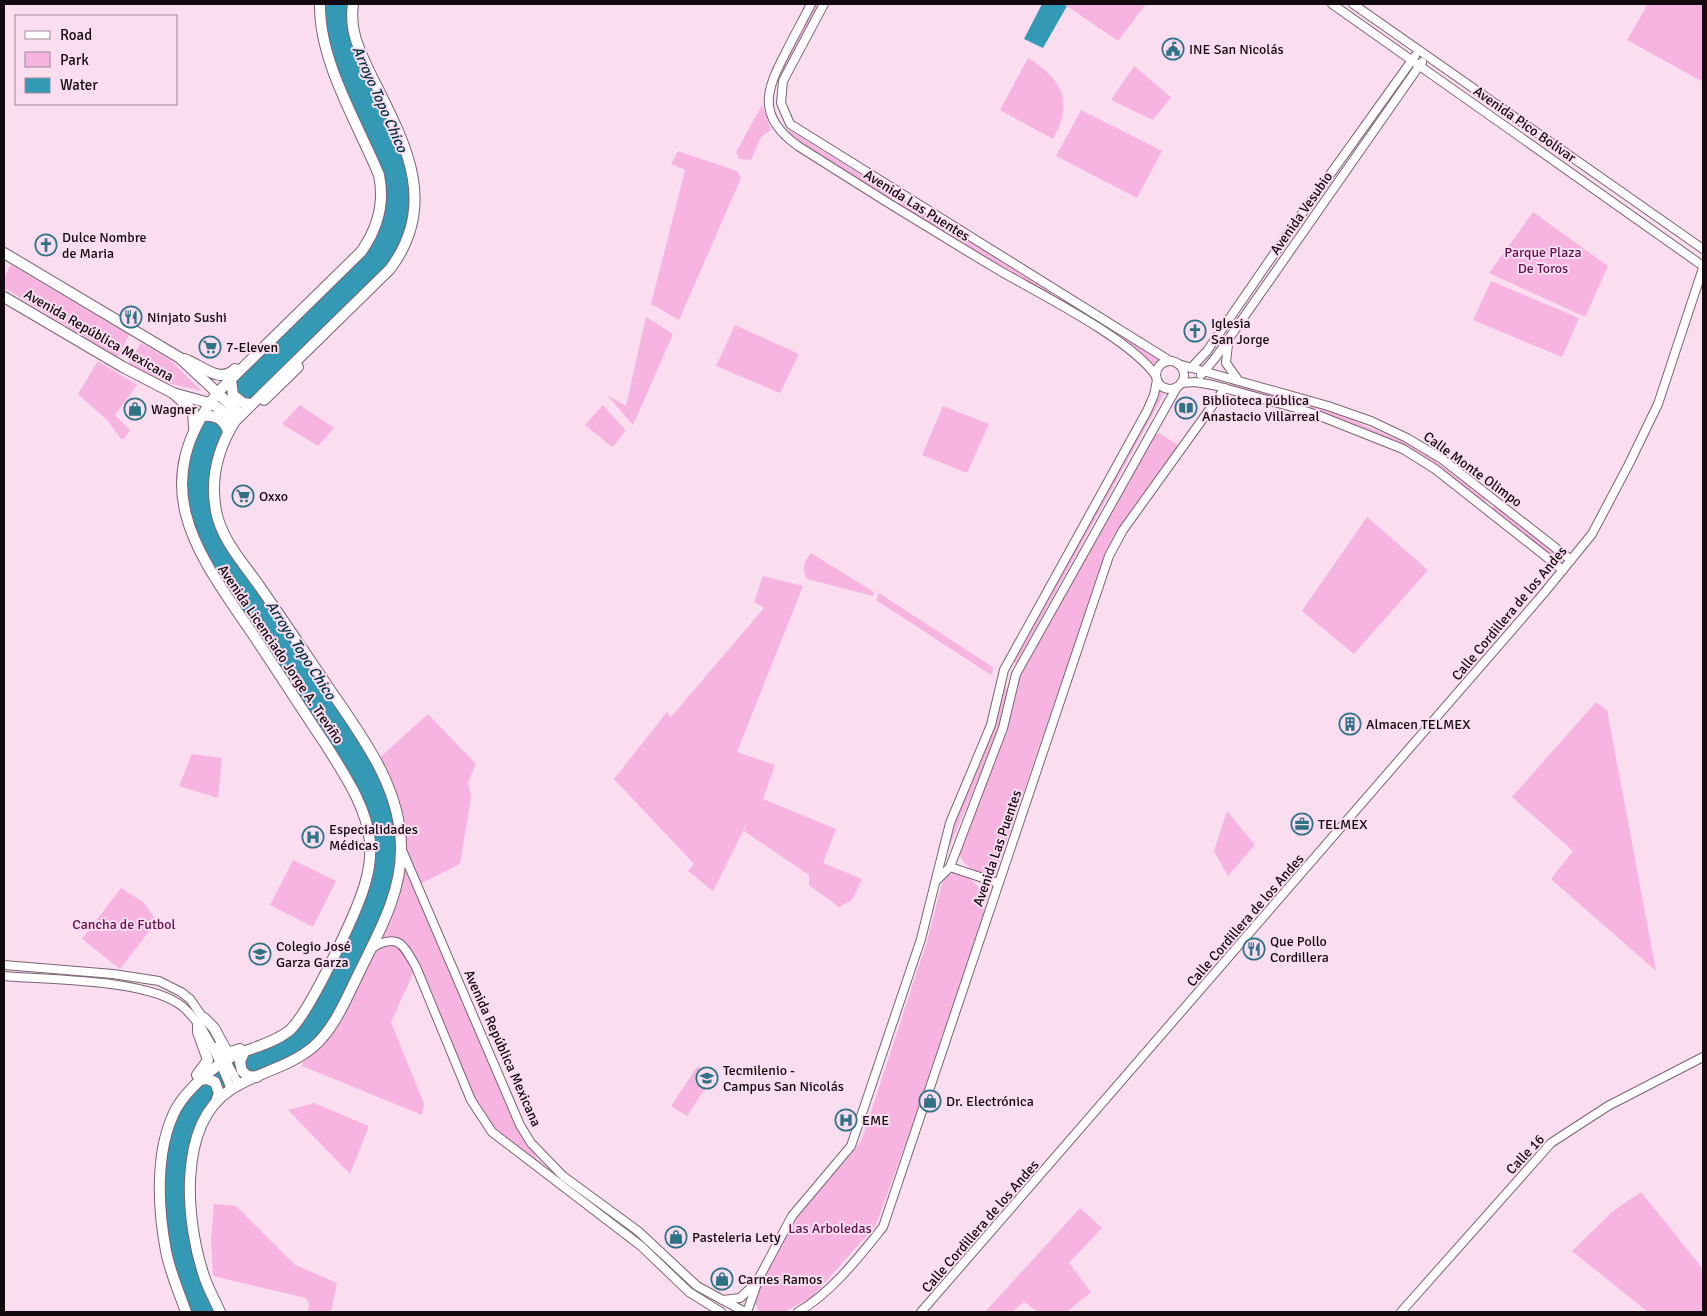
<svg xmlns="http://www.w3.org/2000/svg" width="1707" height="1316" font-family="Signika,sans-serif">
<rect width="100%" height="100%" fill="#fadef0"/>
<g fill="#f7b4e0">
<path d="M 812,4 L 819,4 L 782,73 L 776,72 Z"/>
<path d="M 1064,4 L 1146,4 L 1118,41 Z"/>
<path d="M 1648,4 L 1703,4 L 1703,82 L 1627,40 Z"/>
<path d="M 1028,58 C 1062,79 1074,101 1053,139 L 1000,110 Z"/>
<path d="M 1134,66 L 1171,97 L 1153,120 L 1111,100 Z"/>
<path d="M 762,105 L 771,130 L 761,137 L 751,160 L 739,159 L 736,152 Z"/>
<path d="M 1081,110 L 1162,151 L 1137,198 L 1056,156 Z"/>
<path d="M 789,130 L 893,195 L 891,199 L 794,141 L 784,133 Z"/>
<path d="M 678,151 L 737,171 L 741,178 L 679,320 L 651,304 L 685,170 L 671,164 Z"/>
<path d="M 901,200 L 946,227 L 944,232 L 897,205 Z"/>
<path d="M 1533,212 L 1608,266 L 1585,317 L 1489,273 Z"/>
<path d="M 953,232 L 1052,291 L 1050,295 L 949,236 Z"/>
<path d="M 11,265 L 129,335 L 118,357 L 4,288 L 4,278 Z"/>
<path d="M 1491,281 L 1579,318 L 1562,357 L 1473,320 Z"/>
<path d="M 1059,296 L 1160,359 L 1152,365 L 1141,354 L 1056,301 Z"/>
<path d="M 646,317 L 673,334 L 633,425 L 607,395 L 626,406 Z"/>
<path d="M 735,325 L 799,354 L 780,393 L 716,366 Z"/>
<path d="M 141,343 L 170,360 L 202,391 L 162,382 L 128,364 Z"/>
<path d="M 98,361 L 137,385 L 115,415 L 130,430 L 124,439 L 121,439 L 108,421 L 78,394 Z"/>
<path d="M 1230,382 L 1322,407 L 1420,449 L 1486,500 L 1484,504 L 1417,454 L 1228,386 Z"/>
<path d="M 1157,390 L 1164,394 L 1016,664 L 1013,661 Z"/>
<path d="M 300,405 L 334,428 L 318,446 L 282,424 Z"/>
<path d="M 603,405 L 626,431 L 612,447 L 585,425 Z"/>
<path d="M 943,406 L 989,424 L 967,473 L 922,455 Z"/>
<path d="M 1159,433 L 1178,445 L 1107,550 L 995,875 L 992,876 C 976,871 964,869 959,852 L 1009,722 L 1019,674 L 1151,437 Z"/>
<path d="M 1494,505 L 1563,558 L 1559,561 L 1491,510 Z"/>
<path d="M 1367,517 L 1428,570 L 1354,654 L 1302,611 Z"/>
<path d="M 811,553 L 874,592 L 873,596 L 807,579 C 801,568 804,562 811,553 Z"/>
<path d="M 763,576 L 803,586 L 737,752 L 775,765 L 763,799 L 836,829 L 823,863 L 862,879 L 852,900 L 839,907 L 809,885 L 809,875 L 744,831 L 748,821 L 713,891 L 688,871 L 694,864 L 614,779 L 667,712 L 671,717 L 764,608 L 754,602 Z"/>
<path d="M 879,593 L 994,668 L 991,675 L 876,600 Z"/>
<path d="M 1005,687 L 1008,689 L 1000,729 L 942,864 L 955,823 L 996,725 Z"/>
<path d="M 1596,702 L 1607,710 L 1656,971 L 1551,879 L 1573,851 L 1512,797 Z"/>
<path d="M 428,714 L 476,764 L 468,782 L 471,797 L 460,864 L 418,885 L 520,1125 L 537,1159 L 551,1171 L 549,1174 L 502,1141 L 478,1113 L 416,967 L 391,1022 L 424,1104 L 422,1115 L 302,1066 L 307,1052 L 384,921 L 376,761 Z"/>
<path d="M 192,754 L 222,758 L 218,798 L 179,786 Z"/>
<path d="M 1227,811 L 1255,845 L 1228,876 L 1214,851 Z"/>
<path d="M 293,860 L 336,881 L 313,927 L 270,905 Z"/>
<path d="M 953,873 C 974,876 986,891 984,912 L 912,1126 L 876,1225 L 813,1296 L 785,1312 L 759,1312 L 755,1303 L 756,1297 C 766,1270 779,1242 795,1218 C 815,1190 843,1169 862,1139 L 927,941 L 942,884 L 946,876 Z"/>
<path d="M 121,888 L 143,902 L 157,921 L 120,969 L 82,939 Z"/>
<path d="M 697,1067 L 713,1076 L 687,1116 L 671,1106 Z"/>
<path d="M 314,1103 L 369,1126 L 350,1174 L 288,1110 Z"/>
<path d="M 1641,1192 L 1703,1269 L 1703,1312 L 1648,1312 L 1572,1251 L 1612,1212 Z"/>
<path d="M 214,1204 L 236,1206 L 295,1265 L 337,1283 L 331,1312 L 308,1312 L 309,1303 L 306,1298 L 213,1276 L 211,1240 Z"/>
<path d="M 1080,1208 L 1102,1228 L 1069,1263 L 1091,1292 L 1067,1312 L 1038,1312 L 1024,1302 L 1012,1312 L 985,1312 Z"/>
</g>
<g fill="#3499b4">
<path d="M 320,4 L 353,4 L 353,31 L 397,128 L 416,193 L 401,252 L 235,421 L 217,463 L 220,523 L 382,772 L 401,850 L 384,921 L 318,1042 L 231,1089 L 195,1137 L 192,1218 L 220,1312 L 186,1312 L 162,1216 L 166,1134 L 199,1080 L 291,1029 L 359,904 L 370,861 L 363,811 L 195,546 L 182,479 L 201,416 L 370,240 L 382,188 L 339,83 Z"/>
<path d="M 1042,4 L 1062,4 L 1067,6 L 1043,48 L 1024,39 Z"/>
</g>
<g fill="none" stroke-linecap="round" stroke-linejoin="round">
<g stroke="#7b6373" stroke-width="10">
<g id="minor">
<path d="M 811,4 C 803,20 794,36 786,52 C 766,90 756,116 798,146 C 865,189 933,231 1002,272 C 1042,295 1132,340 1156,376"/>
<path d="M 824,4 L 783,81 L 781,103 L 790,124 L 1170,361"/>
<path d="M 1332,4 L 1703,266"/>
<path d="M 1353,4 L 1703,249"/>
<path d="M 1228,344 L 1226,363 L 1238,380"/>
<circle cx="1170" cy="375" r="14"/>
<path d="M 1178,364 L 1328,406 L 1371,421 L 1407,438 L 1442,459 L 1571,560"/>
<path d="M 1191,368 L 1207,351 L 1296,222 L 1415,56"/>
<path d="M 1201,375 L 1216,357 L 1422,62"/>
<path d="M 1181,383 L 1195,382 L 1213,385 L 1296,408 L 1320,416 L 1403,449 L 1435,469 L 1563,570"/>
<path d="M 402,850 L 520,1125 L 531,1143 L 563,1176 L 638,1231 L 697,1286 L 745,1312"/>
<path d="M 950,867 L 998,883"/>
<path d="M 937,880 L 950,867 L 1003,728 L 1016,674 L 1177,387"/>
<path d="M 370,949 C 398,932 403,944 416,967 L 471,1100 L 492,1132 L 641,1246 L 689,1292 L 721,1312"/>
<path d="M 4,965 L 113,974 L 159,981 L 181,992 L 190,999 L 206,1022"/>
<path d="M 4,976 C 49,980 150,979 183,1007 C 206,1027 220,1062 231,1089"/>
<path d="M 218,1046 L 239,1085"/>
<path d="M 723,1300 L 740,1298 L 755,1284"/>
<path d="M 747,1312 L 759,1278 L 792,1216 L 851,1146 L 921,939 L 950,823 L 991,725 L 1004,670 L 1147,411 L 1154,395 L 1157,380"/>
<path d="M 798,1312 C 832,1292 858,1258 883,1227 L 1109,556 L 1123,530 L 1225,388"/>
<path d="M 921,1312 L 1544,593 L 1592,534 L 1629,464 L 1658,404 L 1703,268"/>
<path d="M 1401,1312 L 1551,1143 L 1608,1106 L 1703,1057"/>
</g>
</g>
<g stroke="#7b6373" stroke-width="12">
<g id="major">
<path d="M 4,253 L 180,358 L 240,414"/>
<path d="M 4,297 L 123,367 L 173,393 L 213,404 L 235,421"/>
<path d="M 184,359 C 201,364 219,385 235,369"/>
<path d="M 231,380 L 233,395 L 243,403 L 251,404"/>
<path d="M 173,393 L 193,411 L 194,427"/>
<path d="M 264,400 L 298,367"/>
<path d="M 202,416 C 215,415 224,418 228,432"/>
<path d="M 204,1018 L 214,1028 L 226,1050 L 231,1052 L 240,1049"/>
<path d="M 244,1052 L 240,1062 L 242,1071 L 248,1076 L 257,1077"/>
<path d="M 197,1075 L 208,1060 L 198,1032 L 198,1025"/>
<path d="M 199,1080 L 207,1079 L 215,1082 L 219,1093 L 216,1102"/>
<path d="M 186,1312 C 179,1292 170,1272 166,1251 C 158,1209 155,1153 174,1113 C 183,1094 200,1079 217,1066 C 238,1049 267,1048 289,1031 C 309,1014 357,912 365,884 C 369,871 371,856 370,842 C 367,807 344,774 326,745 C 301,708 277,670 252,633 C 195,550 146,487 218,392 L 361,252 C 378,228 385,203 379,175 C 357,122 319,61 320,4"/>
<path d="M 220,1312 C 215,1301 209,1290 205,1279 C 186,1225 176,1126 230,1090 C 257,1072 288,1068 313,1047 C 334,1029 345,1001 357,977 C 376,937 401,896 401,850 C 402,784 356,729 322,678 C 301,647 281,617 260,587 C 244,564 221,539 216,511 C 210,479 218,448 235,421 L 390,269 C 441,201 402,138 370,73 C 359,50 349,30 353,4"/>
</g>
</g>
<use href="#minor" stroke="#fff" stroke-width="8"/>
<use href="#major" stroke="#fff" stroke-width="10"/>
</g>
<defs>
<g id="civic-ring" transform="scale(1.125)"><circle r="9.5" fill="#fadef0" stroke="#307184" stroke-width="1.5"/><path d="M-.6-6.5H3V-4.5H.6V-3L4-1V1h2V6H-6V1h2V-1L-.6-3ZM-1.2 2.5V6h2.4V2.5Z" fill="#307184"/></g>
<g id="church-ring" transform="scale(1.125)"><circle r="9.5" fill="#fadef0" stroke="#307184" stroke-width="1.5"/><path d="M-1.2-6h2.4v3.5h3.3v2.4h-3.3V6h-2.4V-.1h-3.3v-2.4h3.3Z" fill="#307184"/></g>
<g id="restaurant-ring" transform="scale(1.125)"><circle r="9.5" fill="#fadef0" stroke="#307184" stroke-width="1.5"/><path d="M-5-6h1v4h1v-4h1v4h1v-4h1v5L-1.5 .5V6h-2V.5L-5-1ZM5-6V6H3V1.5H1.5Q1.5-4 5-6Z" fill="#307184"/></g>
<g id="supermarket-ring" transform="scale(1.125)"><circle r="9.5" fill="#fadef0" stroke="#307184" stroke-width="1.5"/><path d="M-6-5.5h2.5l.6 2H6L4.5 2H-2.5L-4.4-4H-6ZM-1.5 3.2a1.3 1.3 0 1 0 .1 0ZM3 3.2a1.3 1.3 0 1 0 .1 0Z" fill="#307184"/></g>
<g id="library-ring" transform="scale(1.125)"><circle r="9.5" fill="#fadef0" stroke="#307184" stroke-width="1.5"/><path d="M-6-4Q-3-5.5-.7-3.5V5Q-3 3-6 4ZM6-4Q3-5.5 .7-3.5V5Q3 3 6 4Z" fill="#307184"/></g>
<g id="shop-ring" transform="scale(1.125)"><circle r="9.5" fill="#fadef0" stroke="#307184" stroke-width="1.5"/><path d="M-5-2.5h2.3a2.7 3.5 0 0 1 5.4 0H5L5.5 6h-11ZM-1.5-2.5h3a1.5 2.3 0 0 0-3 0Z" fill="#307184"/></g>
<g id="building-ring" transform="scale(1.125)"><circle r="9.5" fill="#fadef0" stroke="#307184" stroke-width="1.5"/><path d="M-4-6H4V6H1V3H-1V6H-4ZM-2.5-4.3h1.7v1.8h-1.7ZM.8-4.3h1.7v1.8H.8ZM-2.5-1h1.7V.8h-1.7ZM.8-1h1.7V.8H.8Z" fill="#307184"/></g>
<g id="office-ring" transform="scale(1.125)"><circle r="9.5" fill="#fadef0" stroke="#307184" stroke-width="1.5"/><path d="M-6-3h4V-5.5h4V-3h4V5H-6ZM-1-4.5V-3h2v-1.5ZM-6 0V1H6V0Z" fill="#307184"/></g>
<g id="hospital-ring" transform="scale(1.125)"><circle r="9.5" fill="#fadef0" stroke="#307184" stroke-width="1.5"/><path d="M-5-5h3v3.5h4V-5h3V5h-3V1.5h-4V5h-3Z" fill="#307184"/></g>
<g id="school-ring" transform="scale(1.125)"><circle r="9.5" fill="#fadef0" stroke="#307184" stroke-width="1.5"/><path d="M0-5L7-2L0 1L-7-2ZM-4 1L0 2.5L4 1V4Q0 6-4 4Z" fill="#307184"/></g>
<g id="university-ring" transform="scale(1.125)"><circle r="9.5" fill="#fadef0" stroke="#307184" stroke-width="1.5"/><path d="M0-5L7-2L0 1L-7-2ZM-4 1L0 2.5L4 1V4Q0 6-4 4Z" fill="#307184"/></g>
</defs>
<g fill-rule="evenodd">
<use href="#civic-ring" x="1173" y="49"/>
<use href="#church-ring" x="46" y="245"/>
<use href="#restaurant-ring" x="131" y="317"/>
<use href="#church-ring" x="1195" y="331"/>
<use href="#supermarket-ring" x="210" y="347"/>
<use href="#library-ring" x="1186" y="408"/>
<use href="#shop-ring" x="135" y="409"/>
<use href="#supermarket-ring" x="243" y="496"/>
<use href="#building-ring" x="1350" y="724"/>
<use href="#office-ring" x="1302" y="824"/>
<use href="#hospital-ring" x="313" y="837"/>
<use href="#restaurant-ring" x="1254" y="949"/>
<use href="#school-ring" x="260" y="954"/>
<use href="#university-ring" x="707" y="1078"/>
<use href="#shop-ring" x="930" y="1101"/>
<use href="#hospital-ring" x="846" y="1120"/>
<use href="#shop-ring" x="676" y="1237"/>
<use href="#shop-ring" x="722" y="1279"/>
</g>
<g text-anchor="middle" stroke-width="4" stroke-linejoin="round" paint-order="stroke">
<g font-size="14" fill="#130a10" stroke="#fadef0" text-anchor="start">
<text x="1189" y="54">INE San Nicolás</text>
<text x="62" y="242">Dulce Nombre<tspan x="62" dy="16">de Maria</tspan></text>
<text x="147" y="322">Ninjato Sushi</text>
<text x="1211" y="328">Iglesia<tspan x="1211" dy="16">San Jorge</tspan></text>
<text x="226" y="352">7-Eleven</text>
<text x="1202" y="405">Biblioteca pública<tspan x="1202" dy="16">Anastacio Villarreal</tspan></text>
<text x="151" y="414">Wagner</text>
<text x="259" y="501">Oxxo</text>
<text x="1366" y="729">Almacen TELMEX</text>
<text x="1318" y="829">TELMEX</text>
<text x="329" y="834">Especialidades<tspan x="329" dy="16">Médicas</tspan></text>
<text x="1270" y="946">Que Pollo<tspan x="1270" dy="16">Cordillera</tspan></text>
<text x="276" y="951">Colegio José<tspan x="276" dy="16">Garza Garza</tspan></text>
<text x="723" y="1075">Tecmilenio -<tspan x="723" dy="16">Campus San Nicolás</tspan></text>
<text x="946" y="1106">Dr. Electrónica</text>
<text x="862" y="1125">EME</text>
<text x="692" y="1242">Pasteleria Lety</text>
<text x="738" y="1284">Carnes Ramos</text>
</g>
<g font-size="14" fill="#130a10" stroke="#fadef0">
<text transform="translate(1525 124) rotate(35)" y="5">Avenida Pico Bolívar</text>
<text transform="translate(917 205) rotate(32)" y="5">Avenida Las Puentes</text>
<text transform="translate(1301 213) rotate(-55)" y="5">Avenida Vesubio</text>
<text transform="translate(99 335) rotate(30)" y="5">Avenida República Mexicana</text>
<text transform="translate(1473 469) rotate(36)" y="5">Calle Monte Olimpo</text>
<text transform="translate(1509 613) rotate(-50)" y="5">Calle Cordillera de los Andes</text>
<text transform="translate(281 654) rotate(56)" y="5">Avenida Licenciado Jorge A. Treviño</text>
<text transform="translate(997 848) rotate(-71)" y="5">Avenida Las Puentes</text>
<text transform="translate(1245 920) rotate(-49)" y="5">Calle Cordillera de los Andes</text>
<text transform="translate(503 1048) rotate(66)" y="5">Avenida República Mexicana</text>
<text transform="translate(1525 1154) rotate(-47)" y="5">Calle 16</text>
<text transform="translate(980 1226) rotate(-49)" y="5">Calle Cordillera de los Andes</text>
</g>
<g font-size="14" fill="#62134f" stroke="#fadef0">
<text x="1543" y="257">Parque Plaza<tspan x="1543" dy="16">De Toros</tspan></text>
<text x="124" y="929">Cancha de Futbol</text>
<text x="830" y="1233">Las Arboledas</text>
</g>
<g font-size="15" font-style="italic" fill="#01303c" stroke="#fadef0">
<text transform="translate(380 99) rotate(66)" y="5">Arroyo Topo Chico</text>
<text transform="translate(301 650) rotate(57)" y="5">Arroyo Topo Chico</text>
</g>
</g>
<rect width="1707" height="1316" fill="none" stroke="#130a10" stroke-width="10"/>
<rect x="15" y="15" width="162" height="90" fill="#fadef0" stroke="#9e8996"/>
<rect x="25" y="31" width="25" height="8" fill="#ffffff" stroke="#9e8996"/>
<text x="60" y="40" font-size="15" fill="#130a10">Road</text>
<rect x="25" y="52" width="25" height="15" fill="#f7b4e0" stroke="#9e8996"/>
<text x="60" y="65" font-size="15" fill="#130a10">Park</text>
<rect x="25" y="78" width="25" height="15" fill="#3499b4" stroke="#9e8996"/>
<text x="60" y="90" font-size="15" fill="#130a10">Water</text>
</svg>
